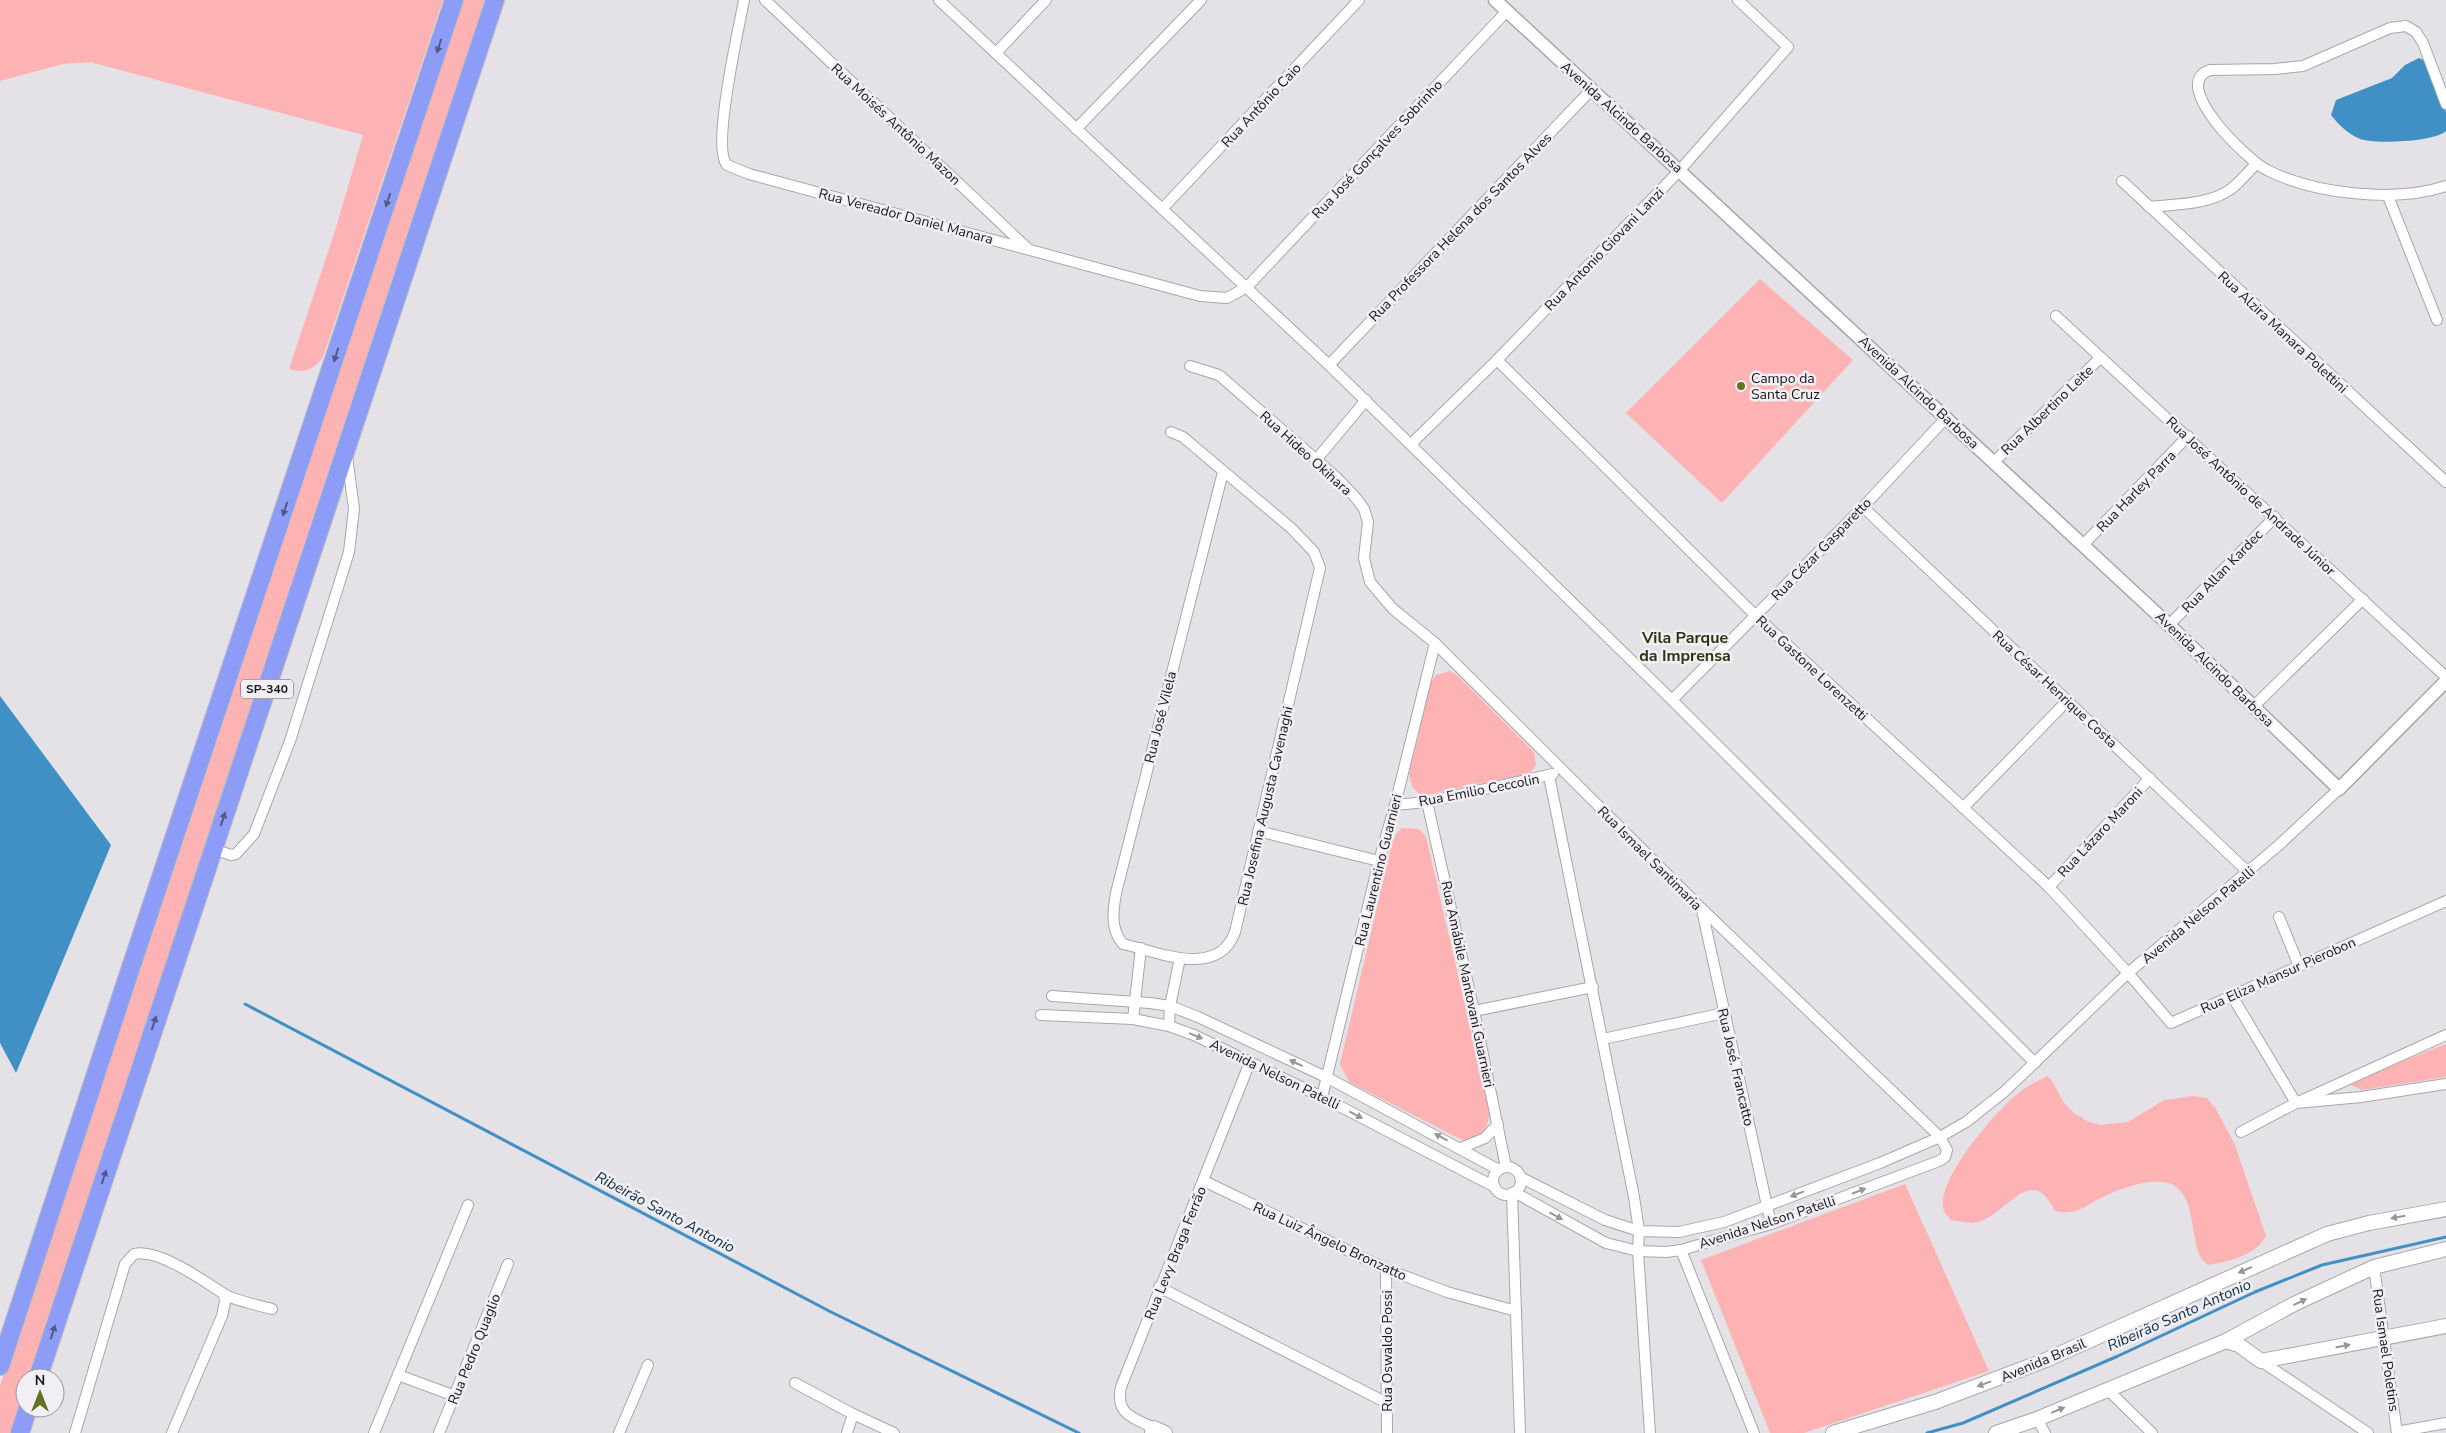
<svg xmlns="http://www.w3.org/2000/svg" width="2446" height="1433" font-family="'Nunito Sans',sans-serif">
<rect width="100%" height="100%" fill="#e4e1e7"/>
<g fill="#fdb2b4">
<path d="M 0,0 L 443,0 L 323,357 C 313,370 305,374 289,369 L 335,231 L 363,135 L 90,62 L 63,64 L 0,81 Z"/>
<path d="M 461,0 L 489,0 L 30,1378 L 25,1378 L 25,1396 L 14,1433 L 0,1433 L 0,1386 Z"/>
<path d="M 1760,279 L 1853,360 L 1722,503 L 1626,413 Z"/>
<path d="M 1450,671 L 1457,675 L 1534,752 L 1536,765 L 1530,773 L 1422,796 L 1413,788 L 1409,775 L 1430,683 L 1436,675 Z"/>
<path d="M 1402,828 L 1419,829 L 1426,837 L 1490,1113 L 1485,1136 L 1476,1141 L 1464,1141 L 1349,1082 L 1340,1064 L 1392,843 L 1396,834 Z"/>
<path d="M 2446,1044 L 2446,1077 L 2362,1090 L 2346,1083 Z"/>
<path d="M 2047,1076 L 2051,1079 L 2064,1103 L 2074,1113 L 2087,1121 L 2100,1125 L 2128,1122 L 2164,1100 L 2193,1096 L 2207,1098 L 2216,1109 L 2235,1145 L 2266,1236 C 2255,1256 2230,1261 2208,1265 C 2205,1262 2200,1258 2199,1254 C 2191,1233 2194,1189 2168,1183 C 2149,1178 2122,1188 2105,1196 C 2084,1205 2079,1216 2055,1211 C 2031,1161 2007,1215 1978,1222 C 1969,1224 1959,1221 1951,1220 C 1948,1216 1943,1212 1943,1207 C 1939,1177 1996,1110 2020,1092 C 2028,1085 2038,1081 2047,1076 Z"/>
<path d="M 1905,1184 L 1989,1371 L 1804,1433 L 1770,1433 L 1701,1260 Z"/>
</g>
<g fill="#4190c5">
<path d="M 2419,58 L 2427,62 L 2446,112 L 2446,131 C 2435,142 2370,145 2358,138 C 2347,133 2338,124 2331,115 L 2336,100 L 2392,78 L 2405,65 Z"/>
<path d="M 0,696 L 111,845 L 16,1073 L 0,1043 Z"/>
</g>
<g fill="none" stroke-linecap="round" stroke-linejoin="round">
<g stroke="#4190c5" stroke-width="3">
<path d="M 245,1004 L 831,1312 L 1079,1433"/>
<path d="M 1927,1433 L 1963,1423 L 2118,1356 L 2255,1292 L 2322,1265 L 2446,1237"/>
</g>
<g stroke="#a9a6ab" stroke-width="12">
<g id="minor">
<path d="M 744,0 C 739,28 711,148 727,165 L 749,174 L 1200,296 L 1227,298 L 1247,287 L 1507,11"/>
<path d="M 765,0 L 1026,247"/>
<path d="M 939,0 L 1329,365 L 1672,700 L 2035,1063"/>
<path d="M 996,53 L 1046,0"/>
<path d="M 2446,104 L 2423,43 L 2416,32 L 2406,26 L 2390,28 L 2303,66 L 2275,69 L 2210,70 C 2168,84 2248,161 2267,170 C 2314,194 2396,203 2446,186"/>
<path d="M 1076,129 L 1201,0"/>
<path d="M 2122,181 L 2446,482"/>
<path d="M 2388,196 L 2437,320"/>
<path d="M 2149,207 C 2175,204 2209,205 2231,189 C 2240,182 2248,172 2256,164"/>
<path d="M 1162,209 L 1359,0"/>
<path d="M 2056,316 L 2446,677"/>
<path d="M 1497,360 L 1756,616 L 2049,887 L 2128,973 L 2171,1023 L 2446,901"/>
<path d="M 1329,365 L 1592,89"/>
<path d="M 1190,366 L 1219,375 L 1336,477 L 1356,498 L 1364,509 L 1368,522 L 1364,558 L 1370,582 L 1393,609 L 1435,643 L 1702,909 L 1940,1137 L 1947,1150 L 1945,1157 L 1939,1161 L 1771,1224 L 1681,1250 L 1666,1252 L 1638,1251 L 1606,1243 L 1514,1192"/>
<path d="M 1171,432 L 1183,437 L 1291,528 L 1314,552 L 1320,568 L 1235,932 C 1218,979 1158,952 1123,944 C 1110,929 1113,911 1116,893 L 1223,472"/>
<path d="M 1411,444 L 1497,360 L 1680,170 L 1788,47 L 1738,0"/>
<path d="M 1316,460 L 1366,400"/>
<path d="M 1994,462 L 2100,358"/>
<path d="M 1863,507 L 2248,872"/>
<path d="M 2083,545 L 2188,436"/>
<path d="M 2169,625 L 2275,517"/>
<path d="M 1672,700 L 1863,507 L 1946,418"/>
<path d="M 2254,706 L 2363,599"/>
<path d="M 1549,776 L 1634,1197 L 1639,1231 L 1638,1251 L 1650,1433"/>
<path d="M 1427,802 L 1474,1011 L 1506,1167"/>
<path d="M 1395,805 L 1427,802 L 1553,774"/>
<path d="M 1963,808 L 2067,701"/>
<path d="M 1258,831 L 1379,861"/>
<path d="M 213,849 L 231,855 L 236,854 L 254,834 L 290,741 L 349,552 L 354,509 L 347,456"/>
<path d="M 2049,887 L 2150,778"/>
<path d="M 1702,910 L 1771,1224"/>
<path d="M 2279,917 L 2299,966"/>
<path d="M 1052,996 L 1150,1003 L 1170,1006 L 1198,1017 L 1328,1078 L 1499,1170"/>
<path d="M 2232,996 L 2296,1103 L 2446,1035"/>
<path d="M 1474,1011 L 1593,987"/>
<path d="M 1041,1015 L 1133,1019 L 1169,1026 L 1194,1035 L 1322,1097 L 1495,1187"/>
<path d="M 1133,1019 L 1141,948"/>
<path d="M 1169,1026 L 1170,1006 L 1180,958"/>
<path d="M 1603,1039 L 1724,1013"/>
<path d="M 1322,1097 L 1379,861 L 1395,805 L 1435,643"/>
<path d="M 2241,1132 L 2296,1103 L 2361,1097 L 2446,1084"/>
<path d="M 1461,1148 L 1485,1138 L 1498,1124"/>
<circle cx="1507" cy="1181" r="14"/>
<path d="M 1520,1177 L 1605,1220 L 1639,1231 L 1679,1232 L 1724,1222 L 1880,1163 L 1940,1137 L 1966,1122 L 2004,1092 L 2128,973 L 2279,845 L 2339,789"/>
<path d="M 1204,1181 L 1386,1269 L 1447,1292 L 1516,1311"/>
<path d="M 1512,1193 L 1520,1433"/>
<path d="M 1681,1250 L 1754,1433"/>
<path d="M 2374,1267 L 2397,1433"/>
<path d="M 1386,1269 L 1387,1433"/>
<path d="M 1159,1287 L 1387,1403"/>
<path d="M 2261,1361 L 2368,1433"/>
<path d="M 398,1375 L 455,1396"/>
<path d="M 795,1383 L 853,1414 L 847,1433"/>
<path d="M 2108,1390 L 2152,1433"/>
<path d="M 853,1414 L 894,1433"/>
<path d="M 2037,1419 L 2045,1433"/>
<path d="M 1154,1428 C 1133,1418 1115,1414 1121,1387 L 1250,1062"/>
<path d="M 2397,1432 L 2446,1423"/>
<path d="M 75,1433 L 125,1264 L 134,1254 C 158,1248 204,1281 224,1294 C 235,1301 259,1305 272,1309"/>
<path d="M 172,1433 L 222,1316 L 225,1302 L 224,1294"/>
<path d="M 374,1433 L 468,1205"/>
<path d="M 439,1433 L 508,1264"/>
<path d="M 619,1433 L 648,1365"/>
</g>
</g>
<g stroke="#a9a6ab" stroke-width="15">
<path id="tertiary" d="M 1495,0 L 2169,625 L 2339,789 L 2446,681"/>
</g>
<g stroke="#a9a6ab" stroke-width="16">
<g id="secondary">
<path d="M 2226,1341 L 2239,1345 L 2261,1361 L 2446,1326"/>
<path d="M 1152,1433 L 1154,1428 L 1165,1433"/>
<path d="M 1833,1433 L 1935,1402 L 2046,1360 L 2327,1234 L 2369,1223 L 2446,1209"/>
<path d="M 1996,1433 L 2037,1419 L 2226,1341 L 2294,1304 L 2374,1267 L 2446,1249"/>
</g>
</g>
<g stroke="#bebebe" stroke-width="20">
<g id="motorway">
<path d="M 0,1366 L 131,967 L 454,0"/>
<path d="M 38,1378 L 495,0"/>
<path d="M 20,1433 L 28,1408"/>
</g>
</g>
<use href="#minor" stroke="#fff" stroke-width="10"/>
<use href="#tertiary" stroke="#fff" stroke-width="12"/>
<use href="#secondary" stroke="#fff" stroke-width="14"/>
<use href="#motorway" stroke="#8d9cf6" stroke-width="18"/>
</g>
<defs><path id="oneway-solid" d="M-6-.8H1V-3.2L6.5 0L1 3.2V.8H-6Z" transform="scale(1.25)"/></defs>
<g fill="#525987">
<use href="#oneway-solid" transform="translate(439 46) rotate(108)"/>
<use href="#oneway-solid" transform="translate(388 200) rotate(108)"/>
<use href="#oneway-solid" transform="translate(336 355) rotate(108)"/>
<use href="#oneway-solid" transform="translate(285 509) rotate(108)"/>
<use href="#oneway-solid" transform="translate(223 819) rotate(-71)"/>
<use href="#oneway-solid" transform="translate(154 1023) rotate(-72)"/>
<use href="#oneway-solid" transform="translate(104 1177) rotate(-72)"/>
<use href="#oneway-solid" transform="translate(53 1332) rotate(-72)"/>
</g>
<g fill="#979697">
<use href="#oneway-solid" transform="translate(1196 1036) rotate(22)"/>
<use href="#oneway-solid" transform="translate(1296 1063) rotate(-155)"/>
<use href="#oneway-solid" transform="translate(1356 1115) rotate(28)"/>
<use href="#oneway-solid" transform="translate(1441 1137) rotate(-152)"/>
<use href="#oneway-solid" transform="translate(1859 1191) rotate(-21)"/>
<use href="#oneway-solid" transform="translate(1797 1194) rotate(159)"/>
<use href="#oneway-solid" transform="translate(1556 1216) rotate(29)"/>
<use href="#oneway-solid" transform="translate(2398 1217) rotate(170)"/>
<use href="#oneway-solid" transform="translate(2245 1270) rotate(156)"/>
<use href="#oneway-solid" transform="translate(2300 1302) rotate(-25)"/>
<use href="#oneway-solid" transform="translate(2343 1346) rotate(-11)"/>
<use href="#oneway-solid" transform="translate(1984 1384) rotate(160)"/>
<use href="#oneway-solid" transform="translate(2058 1410) rotate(-22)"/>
</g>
<circle fill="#63721e" stroke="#f1eef4" stroke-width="2" cx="1741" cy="386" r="5"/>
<g text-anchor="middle" stroke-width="5" stroke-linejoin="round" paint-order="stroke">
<rect fill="#f1eef4" stroke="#58575a" stroke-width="1" x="241" y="679.5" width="52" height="19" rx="4"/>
<g font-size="12" font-weight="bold" fill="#171618">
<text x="267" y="693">SP-340</text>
</g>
<g font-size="14" fill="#171618" stroke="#f1eef4">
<text transform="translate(1261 105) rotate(-47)" y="5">Rua Antônio Caio</text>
<text transform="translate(1622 117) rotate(42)" y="5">Avenida Alcindo Barbosa</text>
<text transform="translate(896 124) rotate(43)" y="5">Rua Moisés Antônio Mazon</text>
<text transform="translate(1377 149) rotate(-47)" y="5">Rua José Gonçalves Sobrinho</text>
<text transform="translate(906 216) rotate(15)" y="5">Rua Vereador Daniel Manara</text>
<text transform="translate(1460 227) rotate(-46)" y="5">Rua Professora Helena dos Santos Alves</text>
<text transform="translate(1604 249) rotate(-46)" y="5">Rua Antonio Giovani Lanzi</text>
<text transform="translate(2283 332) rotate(43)" y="5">Rua Alzira Manara Polettini</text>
<text transform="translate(1919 392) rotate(43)" y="5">Avenida Alcindo Barbosa</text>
<text transform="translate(2047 410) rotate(-44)" y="5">Rua Albertino Leite</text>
<text transform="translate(1306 453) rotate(42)" y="5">Rua Hideo Okihara</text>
<text transform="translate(2136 491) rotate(-46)" y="5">Rua Harley Parra</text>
<text transform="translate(2251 496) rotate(43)" y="5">Rua José Antônio de Andrade Júnior</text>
<text transform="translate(1821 549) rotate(-46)" y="5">Rua Cézar Gasparetto</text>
<text transform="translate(2222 571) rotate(-46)" y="5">Rua Allan Kardec</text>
<text transform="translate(1812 668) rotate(43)" y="5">Rua Gastone Lorenzetti</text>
<text transform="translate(2215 669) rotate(44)" y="5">Avenida Alcindo Barbosa</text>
<text transform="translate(2055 689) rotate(43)" y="5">Rua César Henrique Costa</text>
<text transform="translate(1160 717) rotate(-76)" y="5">Rua José Vilela</text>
<text transform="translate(1479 790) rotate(-11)" y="5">Rua Emilio Ceccolin</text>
<text transform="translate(1265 806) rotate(-77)" y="5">Rua Josefina Augusta Cavenaghi</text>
<text transform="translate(2100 832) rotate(-47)" y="5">Rua Lázaro Maroni</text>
<text transform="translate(1650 858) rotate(45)" y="5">Rua Ismael Santimaria</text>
<text transform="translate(1378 870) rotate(-76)" y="5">Rua Laurentino Guarnieri</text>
<text transform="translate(2198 915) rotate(-40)" y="5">Avenida Nelson Patelli</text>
<text transform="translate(2278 975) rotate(-24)" y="5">Rua Eliza Mansur Pierobon</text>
<text transform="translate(1468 984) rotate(78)" y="5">Rua Amábile Mantovani Guarnieri</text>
<text transform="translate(1736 1067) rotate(77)" y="5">Rua José. Francatto</text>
<text transform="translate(1275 1074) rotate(26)" y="5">Avenida Nelson Patelli</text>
<text transform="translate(1767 1222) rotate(-18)" y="5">Avenida Nelson Patelli</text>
<text transform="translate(1330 1241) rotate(25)" y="5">Rua Luiz Ângelo Bronzatto</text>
<text transform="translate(1175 1253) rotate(-68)" y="5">Rua Levy Braga Ferrão</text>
<text transform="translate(474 1349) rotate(-68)" y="5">Rua Pedro Quaglio</text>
<text transform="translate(2386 1350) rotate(82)" y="5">Rua Ismael Poletins</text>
<text transform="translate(1387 1351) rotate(-90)" y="5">Rua Oswaldo Possi</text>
<text transform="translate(2043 1360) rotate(-23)" y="5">Avenida Brasil</text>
</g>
<g font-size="14" fill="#171618" stroke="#f1eef4" text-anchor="start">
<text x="1751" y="383">Campo da<tspan x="1751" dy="16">Santa Cruz</tspan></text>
</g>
<g font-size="15" font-style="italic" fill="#0c2e45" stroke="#f1eef4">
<text transform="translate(665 1212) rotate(28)" y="5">Ribeirão Santo Antonio</text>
<text transform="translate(2179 1315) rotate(-24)" y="5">Ribeirão Santo Antonio</text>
</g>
<g font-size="16" font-weight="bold" fill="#2c330c" stroke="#f1eef4">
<text x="1685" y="643">Vila Parque<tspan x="1685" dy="18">da Imprensa</tspan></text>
</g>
</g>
<g transform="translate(40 1393)"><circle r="24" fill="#f1eef4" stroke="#9a989c"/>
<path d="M0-4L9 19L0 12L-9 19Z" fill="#63721e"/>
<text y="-8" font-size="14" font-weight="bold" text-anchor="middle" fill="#171618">N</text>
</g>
</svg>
